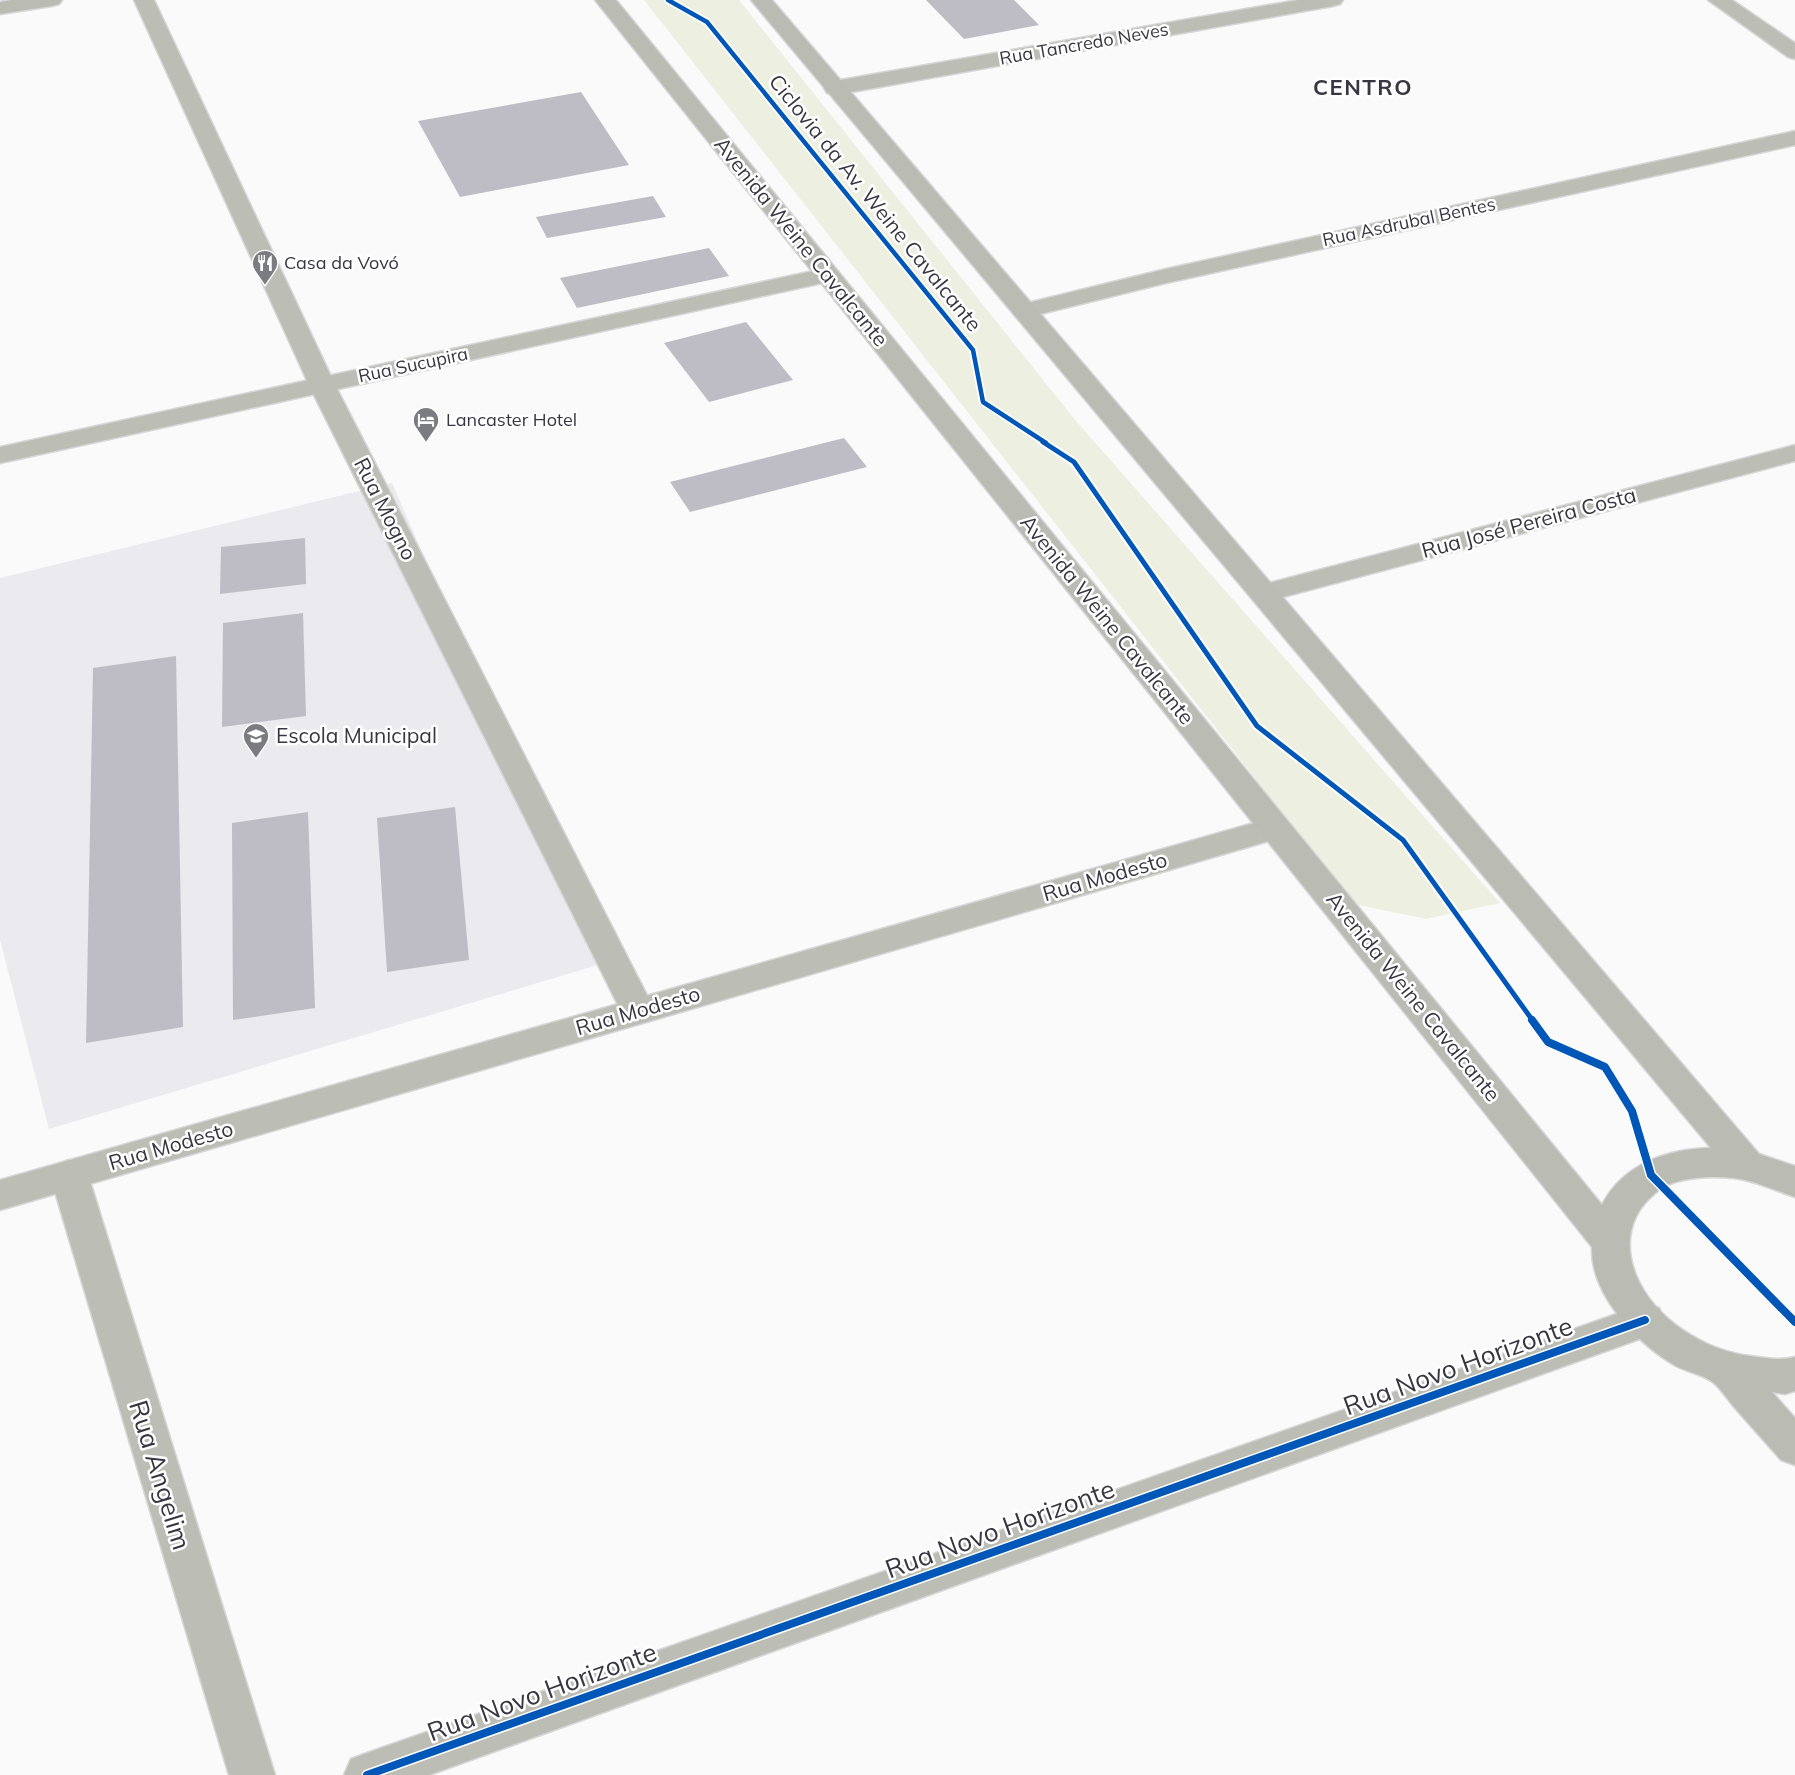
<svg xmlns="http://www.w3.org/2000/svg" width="1795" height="1775" font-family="Mulish,sans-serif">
<rect width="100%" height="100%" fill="#fafafa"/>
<path fill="#ebeaee" d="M 392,483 L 601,964 L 49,1129 L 0,940 L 0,578 Z"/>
<path fill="#edf0e0" d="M 644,0 L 739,0 L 1076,421 L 1500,903 L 1426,919 L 1354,904 Z"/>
<g fill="#bebdc5">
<path d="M 926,0 L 1014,0 L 1039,25 L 964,39 Z"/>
<path d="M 581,92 L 629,165 L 460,197 L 418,121 Z"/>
<path d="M 653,196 L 666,217 L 547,238 L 536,217 Z"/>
<path d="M 709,248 L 729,276 L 577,308 L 560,278 Z"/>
<path d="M 746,322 L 793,380 L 709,402 L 664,343 Z"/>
<path d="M 844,438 L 867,467 L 690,512 L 670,482 Z"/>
<path d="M 305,538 L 306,584 L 220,594 L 221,547 Z"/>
<path d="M 303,613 L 306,716 L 222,727 L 223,623 Z"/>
<path d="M 176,656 L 183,1027 L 86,1043 L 93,668 Z"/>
<path d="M 455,807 L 469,960 L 387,972 L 377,818 Z"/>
<path d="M 308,812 L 315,1008 L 233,1020 L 232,823 Z"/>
</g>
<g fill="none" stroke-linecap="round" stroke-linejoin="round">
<g stroke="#d7d7d9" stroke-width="3">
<g id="minor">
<path d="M 134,0 L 154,0 L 335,385 L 655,1011 L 650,1020 L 638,1024 L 626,1020 L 621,1011 L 309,385 Z"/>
<path d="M 1298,0 L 1343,0 L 1340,4 L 1333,6 L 835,95 L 827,93 L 824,88 L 827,83 L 835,81 Z"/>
<path d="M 1708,0 L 1732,0 L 1795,43 L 1795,59 L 1788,57 Z"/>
<path d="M 1795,131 L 1795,145 L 1166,283 L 1024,318 L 1015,316 L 1012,311 L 1015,306 L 1166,269 Z"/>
<path d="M 69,1160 L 82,1165 L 88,1175 L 275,1775 L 229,1775 L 50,1175 L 56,1165 Z"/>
<path d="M 1645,1304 L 1659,1308 L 1665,1320 L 1659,1332 L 429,1775 L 344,1775 L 351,1759 L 367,1753 Z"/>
</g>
</g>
<g stroke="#d7d7d9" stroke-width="3">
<g id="tertiary">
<path d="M 827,268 L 836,270 L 839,275 L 836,280 L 0,463 L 0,447 Z"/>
<path d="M 1795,445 L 1795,461 L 1264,602 L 1254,599 L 1250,593 L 1254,587 Z"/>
<path d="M 1275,817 L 1286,820 L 1291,828 L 1286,836 L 0,1210 L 0,1180 Z"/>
</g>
</g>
<g stroke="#d7d7d9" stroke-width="3">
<g id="secondary">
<path d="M 12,0 L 62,0 L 59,4 L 52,6 L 0,14 L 0,2 Z"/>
<path d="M 595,0 L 616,0 L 1602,1205 C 1623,1164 1667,1149 1711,1148 L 751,0 L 772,0 L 1759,1154 L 1795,1166 L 1795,1197 C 1774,1190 1756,1181 1734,1178 C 1712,1176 1687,1177 1667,1185 C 1661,1187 1657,1192 1652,1196 C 1629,1216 1624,1246 1636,1275 C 1653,1318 1705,1351 1750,1356 C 1765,1358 1781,1361 1795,1357 L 1795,1391 L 1785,1394 L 1772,1392 L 1795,1418 L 1795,1465 L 1781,1460 C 1765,1442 1750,1425 1735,1408 C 1728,1400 1722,1390 1714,1383 C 1705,1375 1687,1372 1676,1366 C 1638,1344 1590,1295 1592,1247 Z"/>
</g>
</g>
<use href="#minor" fill="#bcbeb5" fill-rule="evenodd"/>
<use href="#tertiary" fill="#bcbeb5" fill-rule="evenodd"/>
<use href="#secondary" fill="#babcb4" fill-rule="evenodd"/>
<g stroke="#fff" stroke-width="8">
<path id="cycleway-far2" d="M 668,0 L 707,22 L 973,350 L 983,402 L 1046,443"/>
</g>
<g stroke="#fff" stroke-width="9">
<path id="cycleway-far1" d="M 1043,442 L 1074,462 L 1257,726 L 1403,840 L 1533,1021"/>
</g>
<g stroke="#fff" stroke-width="11">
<g id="cycleway">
<path d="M 1532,1020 L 1548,1042 L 1605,1067 L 1632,1111 L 1651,1175 L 1795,1322"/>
<path d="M 367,1775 L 1645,1320"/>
</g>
</g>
<use href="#cycleway-far2" stroke="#0057b8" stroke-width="4.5"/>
<use href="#cycleway-far1" stroke="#0057b8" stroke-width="5"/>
<use href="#cycleway" stroke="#0057b8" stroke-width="8"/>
</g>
<defs>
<g id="restaurant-pin" transform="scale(1.35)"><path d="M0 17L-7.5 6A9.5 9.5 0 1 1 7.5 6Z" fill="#7b7b82" stroke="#fff"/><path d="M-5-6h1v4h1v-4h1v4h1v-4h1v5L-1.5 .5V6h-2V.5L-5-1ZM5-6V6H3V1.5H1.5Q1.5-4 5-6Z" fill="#fff"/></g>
<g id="hotel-pin" transform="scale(1.35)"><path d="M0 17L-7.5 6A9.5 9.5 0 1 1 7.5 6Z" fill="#7b7b82" stroke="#fff"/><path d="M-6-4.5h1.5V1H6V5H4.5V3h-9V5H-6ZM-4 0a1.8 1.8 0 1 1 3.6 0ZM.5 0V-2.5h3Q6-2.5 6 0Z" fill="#fff"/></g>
<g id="school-pin" transform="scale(1.35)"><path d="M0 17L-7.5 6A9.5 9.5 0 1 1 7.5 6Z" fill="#7b7b82" stroke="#fff"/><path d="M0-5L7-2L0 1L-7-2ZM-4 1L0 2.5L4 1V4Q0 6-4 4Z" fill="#fff"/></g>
</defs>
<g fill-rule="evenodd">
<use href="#restaurant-pin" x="265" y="263"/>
<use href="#hotel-pin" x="426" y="420"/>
<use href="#school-pin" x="256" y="736"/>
</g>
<g text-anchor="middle" stroke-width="5" stroke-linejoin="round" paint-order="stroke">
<g font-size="18" fill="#373642" stroke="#fff">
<text transform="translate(1084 44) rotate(-10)" y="6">Rua Tancredo Neves</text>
<text transform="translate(1409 222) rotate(-12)" y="6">Rua Asdrubal Bentes</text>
<text transform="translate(413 365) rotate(-12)" y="6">Rua Sucupira</text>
</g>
<g font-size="18" fill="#373642" stroke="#fff" text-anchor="start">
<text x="284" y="269">Casa da Vovó</text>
<text x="446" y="426">Lancaster Hotel</text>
</g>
<g font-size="21" fill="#373642" stroke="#fff">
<text transform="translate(875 203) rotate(51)" y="7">Ciclovia da Av. Weine Cavalcante</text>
<text transform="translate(801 242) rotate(51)" y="7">Avenida Weine Cavalcante</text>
<text transform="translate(385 509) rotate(63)" y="7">Rua Mogno</text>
<text transform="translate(1529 523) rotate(-15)" y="7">Rua José Pereira Costa</text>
<text transform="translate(1107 620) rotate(51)" y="7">Avenida Weine Cavalcante</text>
<text transform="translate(1105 877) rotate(-16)" y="7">Rua Modesto</text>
<text transform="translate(1413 997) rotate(51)" y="7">Avenida Weine Cavalcante</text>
<text transform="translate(638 1011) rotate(-16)" y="7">Rua Modesto</text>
<text transform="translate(171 1146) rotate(-16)" y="7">Rua Modesto</text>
</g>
<g font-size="21" fill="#373642" stroke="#fff" text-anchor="start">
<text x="276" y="743">Escola Municipal</text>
</g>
<g font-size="22" font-weight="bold" letter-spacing="1.5" fill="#373642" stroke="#fff">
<text x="1363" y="95">CENTRO</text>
</g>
<g font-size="26" fill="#373642" stroke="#fff">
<text transform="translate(1458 1366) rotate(-20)" y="9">Rua Novo Horizonte</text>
<text transform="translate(160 1475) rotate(73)" y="9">Rua Angelim</text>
<text transform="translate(1000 1529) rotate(-20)" y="9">Rua Novo Horizonte</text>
<text transform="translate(542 1692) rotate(-20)" y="9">Rua Novo Horizonte</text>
</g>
</g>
</svg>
